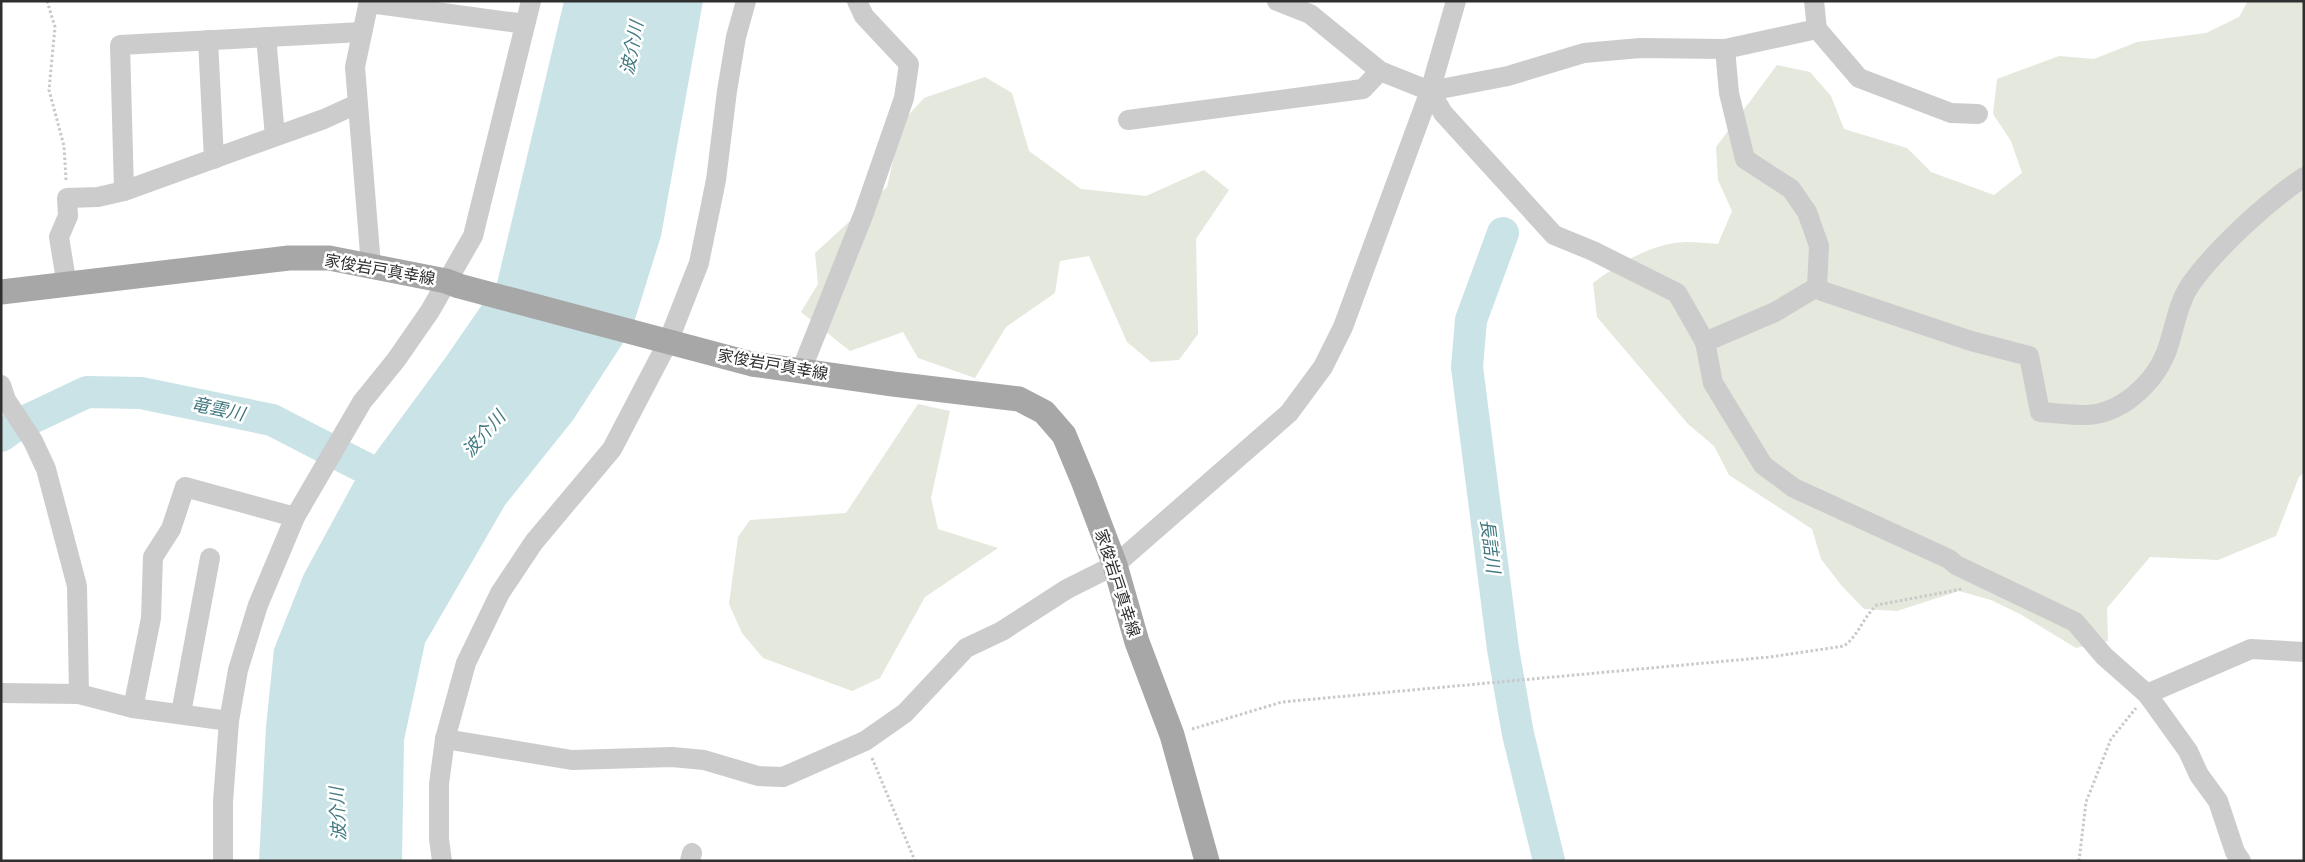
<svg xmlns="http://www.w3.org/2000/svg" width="2305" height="862" font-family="'Asap Condensed','Noto Sans JP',sans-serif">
<rect width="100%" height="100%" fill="#fff"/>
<g fill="#e5e8dc">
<path d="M 2248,1 L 2304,1 L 2304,472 L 2299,477 L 2276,536 L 2218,560 L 2150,557 L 2107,608 L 2108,641 L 2076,648 L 2020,614 L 1991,600 L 1959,591 L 1897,611 L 1864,609 L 1841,585 L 1821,559 L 1812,529 L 1729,475 L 1714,446 L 1688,424 L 1597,317 L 1593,283 C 1620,263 1652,243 1686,242 C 1697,242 1708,243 1718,244 L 1732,211 L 1718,180 L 1716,147 L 1777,65 L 1810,72 L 1831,96 L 1844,129 L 1907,148 L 1931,172 L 1994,195 L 2022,173 L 2011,141 L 1993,114 L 1997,79 L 2059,56 L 2094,59 L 2137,42 L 2206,33 L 2239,17 Z"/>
<path d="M 985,77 L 1012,93 L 1029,151 L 1081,189 L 1146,196 L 1204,170 L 1229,190 L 1196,239 L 1198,334 L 1179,360 L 1151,362 L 1127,342 L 1089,256 L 1060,261 L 1055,293 L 1006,327 L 975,378 L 918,358 L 903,332 L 850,351 L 801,312 L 818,284 L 815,253 L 887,187 L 902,122 L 924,98 Z"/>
<path d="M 918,404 L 950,411 L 931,498 L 938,529 L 998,548 L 925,597 L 880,678 L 852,691 L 763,658 L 742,633 L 729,604 L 738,537 L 750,520 L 846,513 Z"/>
</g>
<path fill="#cae3e6" d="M 564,1 L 703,1 L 661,236 L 632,329 L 573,420 L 505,505 L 425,643 L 404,740 L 402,861 L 259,861 L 266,727 L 274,649 L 304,574 L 354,482 L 446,357 L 497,283 Z"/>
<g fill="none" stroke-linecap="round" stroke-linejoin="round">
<g stroke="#cae3e6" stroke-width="32">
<path d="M 1503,233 L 1471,320 L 1467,367 L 1503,649 L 1518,734 L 1549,861"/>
<path d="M 1,436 L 15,426 L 87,392 L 141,393 L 272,420 L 404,488"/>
</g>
<g stroke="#c9c9c9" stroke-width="3" stroke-dasharray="2.5 2.5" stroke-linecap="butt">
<path d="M 47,1 L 55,27 L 49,90 L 64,146 L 66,180"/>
<path d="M 1192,729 L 1282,702 L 1770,657 L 1844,646 C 1859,635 1863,617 1877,605 L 1962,589"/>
<path d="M 872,758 L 915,861"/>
<path d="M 2079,861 L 2086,802 L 2111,739 L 2136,708"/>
</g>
<g stroke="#ccc" stroke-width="20">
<path d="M 369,1 L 355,67 L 371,266"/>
<path d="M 1277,1 L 1310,14 L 1380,71 L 1430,91 L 1508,76 L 1584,53 L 1640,48 L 1725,49 L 1817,29 L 1814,1"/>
<path d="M 369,3 L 525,24"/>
<path d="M 1817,29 L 1859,78 L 1951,113 L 1978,114"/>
<path d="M 266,37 L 275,136"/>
<path d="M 208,40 L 214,159"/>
<path d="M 1725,49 L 1729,93 L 1745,159 L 1791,189 L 1807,212 L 1819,246 L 1817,287"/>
<path d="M 1430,91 L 1443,113 L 1554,235 L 1593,251 L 1677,293 L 1705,342 L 1713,383 L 1763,465 L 1794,488 L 1949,559 L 1956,565 L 2075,622 L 2104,656 L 2147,694 L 2188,751 L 2199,775 L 2218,801 L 2235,852 L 2241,861"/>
<path d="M 1128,120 L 1363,89 L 1380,71"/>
<path d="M 124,191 L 120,45 L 362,32"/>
<path d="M 67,286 L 59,237 L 68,216 L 67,198 L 98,197 L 124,191 L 324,119 L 357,104"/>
<path d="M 1817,287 L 1822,291 L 1971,341 L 2029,356 L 2040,412 C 2055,413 2071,415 2086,415 C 2121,414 2153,384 2166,353 C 2175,329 2177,302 2193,281 C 2218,247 2268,201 2304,177"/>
<path d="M 1705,342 L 1775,312 L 1817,287"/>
<path d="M 801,371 L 864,213 L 904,98 L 909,64 L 864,16 L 857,1"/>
<path d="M 1,385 L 6,400 L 33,441 L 46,469 L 77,586 L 79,694 L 133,708 L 229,721 L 223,802 L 223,861"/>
<path d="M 1,693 L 79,694"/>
<path d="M 2147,694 L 2251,649 L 2304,652"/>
<path d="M 133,708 L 151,618 L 153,557 L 171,529 L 185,487 L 295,517"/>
<path d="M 181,713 L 210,558"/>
<path d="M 229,721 L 238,670 L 258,605 L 295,517 L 362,402 L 396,360 L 430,311 L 473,236 L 531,1"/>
<path d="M 445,739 L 572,760 L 672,757 L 704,760 L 758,776 L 783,777 L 865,741 L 905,713 L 966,648 L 1002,631 L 1067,589 L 1115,565 L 1289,413 L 1323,367 L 1343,327 L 1430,91 L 1456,1"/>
<path d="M 442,861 L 439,839 L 439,784 L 445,739 L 466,663 L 500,593 L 534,542 L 612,449 L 668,342 L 699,263 L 716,180 L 727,91 L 736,37 L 746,1"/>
<path d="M 690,861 L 692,853"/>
</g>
<path stroke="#a7a7a7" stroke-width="25" d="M 1,292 L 289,258 L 329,258 L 446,281 L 459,286 L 752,364 L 893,384 L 1019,399 L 1044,412 L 1064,435 L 1084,483 L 1115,565 L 1137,642 L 1172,735 L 1207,861"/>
</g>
<g text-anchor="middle" stroke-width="5" stroke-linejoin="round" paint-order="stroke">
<g font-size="16" fill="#2f2f2f" stroke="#fff">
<text transform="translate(380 269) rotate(10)" y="6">家俊岩戸真幸線</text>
<text transform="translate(773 364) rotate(10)" y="6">家俊岩戸真幸線</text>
<text transform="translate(1118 583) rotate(72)" y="6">家俊岩戸真幸線</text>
</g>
<g font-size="18" font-style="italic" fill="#437a82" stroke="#fff">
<text transform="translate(632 48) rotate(-79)" y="6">波介川</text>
<text transform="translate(218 409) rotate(12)" y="6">竜雲川</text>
<text transform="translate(484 434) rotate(-49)" y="6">波介川</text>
<text transform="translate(1490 546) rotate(83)" y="6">長詰川</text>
<text transform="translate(338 814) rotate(-93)" y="6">波介川</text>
</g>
</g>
<rect width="2305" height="862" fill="none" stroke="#2f2f2f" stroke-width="5"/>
</svg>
